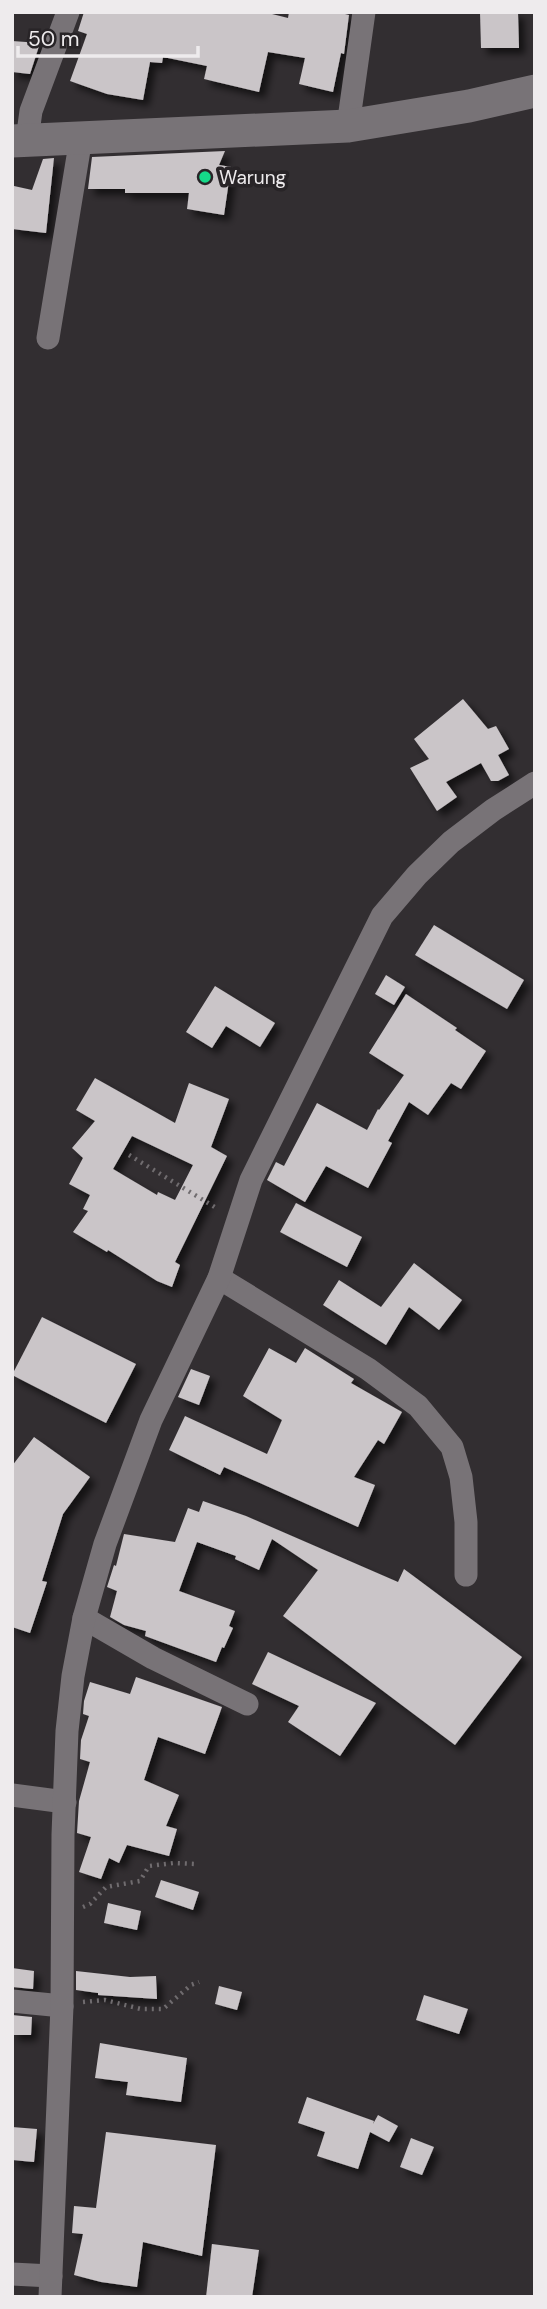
<svg xmlns="http://www.w3.org/2000/svg" width="547" height="2309" font-family="'DM Sans',sans-serif">
<defs>
<filter id="shadow"><feDropShadow dx="6" dy="6" stdDeviation="3.5" flood-color="#0009"/></filter>
</defs>
<rect width="100%" height="100%" fill="#322e31"/>
<g fill="#cac5c8" fill-rule="evenodd" filter="url(#shadow)">
<path d="M 84,12 L 264,12 L 288,18 L 289,12 L 337,12 L 349,15 L 344,54 L 341,53 L 333,92 L 299,84 L 305,58 L 268,52 L 259,92 L 204,79 L 207,66 L 163,57 L 162,63 L 150,62 L 143,100 L 107,94 L 70,81 L 87,34 L 78,31 Z"/>
<path d="M 480,12 L 518,12 L 519,48 L 481,48 Z"/>
<path d="M 12,41 L 40,43 L 30,74 L 12,72 Z"/>
<path d="M 225,151 L 219,165 L 231,167 L 224,215 L 187,209 L 189,193 L 125,193 L 125,189 L 88,189 L 92,157 Z"/>
<path d="M 54,158 L 46,233 L 12,229 L 14,186 L 32,190 L 43,159 Z"/>
<path d="M 463,699 L 488,729 L 496,726 L 509,749 L 498,755 L 509,775 L 498,781 L 491,781 L 481,763 L 446,782 L 457,797 L 437,811 L 410,768 L 429,759 L 414,739 Z"/>
<path d="M 434,925 L 524,980 L 507,1009 L 415,955 Z"/>
<path d="M 386,975 L 405,987 L 394,1005 L 375,994 Z"/>
<path d="M 215,986 L 275,1023 L 260,1047 L 226,1026 L 212,1048 L 186,1032 Z"/>
<path d="M 406,994 L 457,1028 L 455,1030 L 486,1051 L 461,1089 L 451,1083 L 428,1115 L 409,1102 L 388,1141 L 392,1143 L 368,1188 L 326,1166 L 305,1202 L 267,1180 L 276,1162 L 284,1166 L 317,1103 L 367,1130 L 378,1109 L 379,1110 L 404,1075 L 369,1053 Z"/>
<path d="M 95,1078 L 175,1123 L 189,1083 L 229,1099 L 211,1147 L 227,1156 L 177,1258 L 175,1262 L 180,1265 L 172,1287 L 157,1281 L 108,1250 L 107,1252 L 73,1232 L 88,1211 L 83,1209 L 90,1195 L 69,1184 L 83,1158 L 72,1148 L 95,1121 L 76,1110 ZM 132,1136 L 193,1165 L 175,1200 L 158,1192 L 157,1195 L 113,1169 Z"/>
<path d="M 296,1203 L 362,1237 L 347,1267 L 280,1232 Z"/>
<path d="M 414,1263 L 462,1300 L 439,1330 L 409,1307 L 386,1345 L 323,1305 L 339,1280 L 381,1307 Z"/>
<path d="M 42,1317 L 136,1364 L 106,1423 L 12,1375 Z"/>
<path d="M 269,1348 L 296,1363 L 305,1348 L 354,1379 L 351,1383 L 402,1412 L 384,1444 L 378,1440 L 354,1477 L 375,1485 L 358,1527 L 224,1467 L 220,1475 L 169,1450 L 185,1416 L 267,1454 L 282,1420 L 243,1396 Z"/>
<path d="M 191,1369 L 210,1376 L 199,1405 L 178,1397 Z"/>
<path d="M 34,1437 L 90,1477 L 63,1514 L 42,1581 L 47,1582 L 30,1633 L 12,1627 L 12,1466 Z"/>
<path d="M 203,1501 L 246,1516 L 398,1582 L 404,1569 L 522,1657 L 455,1745 L 283,1616 L 318,1570 L 272,1539 L 259,1570 L 235,1559 L 236,1556 L 197,1542 L 179,1591 L 235,1611 L 229,1626 L 233,1628 L 224,1648 L 222,1647 L 216,1662 L 145,1636 L 146,1631 L 124,1625 L 110,1617 L 117,1591 L 107,1587 L 114,1565 L 116,1566 L 124,1534 L 175,1542 L 188,1508 L 199,1512 Z"/>
<path d="M 268,1652 L 376,1703 L 340,1756 L 288,1722 L 299,1706 L 252,1684 Z"/>
<path d="M 136,1677 L 222,1707 L 205,1754 L 158,1737 L 144,1780 L 179,1795 L 166,1826 L 177,1829 L 169,1856 L 127,1845 L 119,1863 L 109,1858 L 101,1879 L 79,1872 L 91,1837 L 77,1833 L 79,1801 L 90,1762 L 80,1759 L 81,1740 L 89,1716 L 83,1714 L 84,1701 L 90,1682 L 130,1694 Z"/>
<path d="M 161,1880 L 199,1892 L 193,1910 L 155,1897 Z"/>
<path d="M 108,1903 L 141,1911 L 137,1930 L 104,1923 Z"/>
<path d="M 12,1968 L 34,1971 L 33,1989 L 12,1987 Z"/>
<path d="M 76,1971 L 130,1977 L 156,1976 L 157,1999 L 98,1995 L 98,1993 L 76,1990 Z"/>
<path d="M 219,1986 L 242,1992 L 237,2010 L 215,2004 Z"/>
<path d="M 424,1995 L 468,2009 L 459,2034 L 416,2020 Z"/>
<path d="M 12,2015 L 32,2017 L 31,2035 L 12,2035 Z"/>
<path d="M 100,2043 L 187,2058 L 181,2102 L 126,2095 L 128,2082 L 95,2078 Z"/>
<path d="M 307,2097 L 374,2121 L 373,2124 L 378,2115 L 398,2126 L 389,2142 L 370,2132 L 358,2169 L 317,2156 L 325,2132 L 298,2123 Z"/>
<path d="M 12,2127 L 37,2129 L 34,2162 L 12,2160 Z"/>
<path d="M 106,2132 L 216,2145 L 202,2256 L 143,2242 L 137,2287 L 101,2282 L 74,2275 L 83,2234 L 72,2233 L 74,2206 L 96,2208 Z"/>
<path d="M 411,2138 L 434,2147 L 422,2175 L 400,2167 Z"/>
<path d="M 212,2244 L 259,2250 L 252,2297 L 206,2297 Z"/>
</g>
<g fill="none" stroke-linecap="round" stroke-linejoin="round">
<g stroke="#706c6f" stroke-width="4.5" stroke-dasharray="2 5" stroke-linecap="butt">
<path d="M 129,1155 L 218,1209"/>
<path d="M 83,1907 L 90,1904 L 106,1887 L 140,1881 L 149,1866 L 174,1863 L 196,1864"/>
<path d="M 83,2002 L 105,2000 L 141,2009 L 163,2009 L 191,1985 L 199,1982"/>
</g>
<g stroke="#787377" stroke-width="23">
<path d="M 348,126 L 364,12"/>
<path d="M 27,140 L 31,111 L 68,12"/>
<path d="M 48,338 L 81,138"/>
<path d="M 219,1278 L 368,1369 L 418,1406 L 452,1447 L 461,1477 L 466,1522 L 466,1575"/>
<path d="M 84,1618 L 153,1658 L 247,1704"/>
<path d="M 12,1795 L 65,1802"/>
<path d="M 12,2001 L 62,2006"/>
<path d="M 12,2274 L 51,2276"/>
<path d="M 50,2297 L 62,2006 L 63,1835 L 67,1731 L 73,1676 L 84,1618 L 105,1544 L 151,1420 L 219,1278 L 251,1180 L 382,916 L 417,875 L 451,842 L 493,810 L 535,783"/>
</g>
<path stroke="#787377" stroke-width="33" d="M 12,141 L 348,126 L 469,106 L 535,91"/>
</g>
<circle fill="#15d989" stroke="#282427" stroke-width="2.5" cx="205" cy="177" r="7"/>
<g text-anchor="middle" stroke-width="7" stroke-linejoin="round" paint-order="stroke">
<g font-size="19" fill="#eeebed" stroke="#282427" text-anchor="start">
<text x="219" y="184">Warung</text>
</g>
</g>
<rect width="547" height="2309" fill="none" stroke="#eeebed" stroke-width="28"/>
<path d="M18 46v10h180v-10" fill="none" stroke="#eeebed" stroke-width="3.5"/>
<text x="28" y="46" font-size="21" fill="#eeebed" stroke="#282427" stroke-width="5" paint-order="stroke">50 m</text>
</svg>
